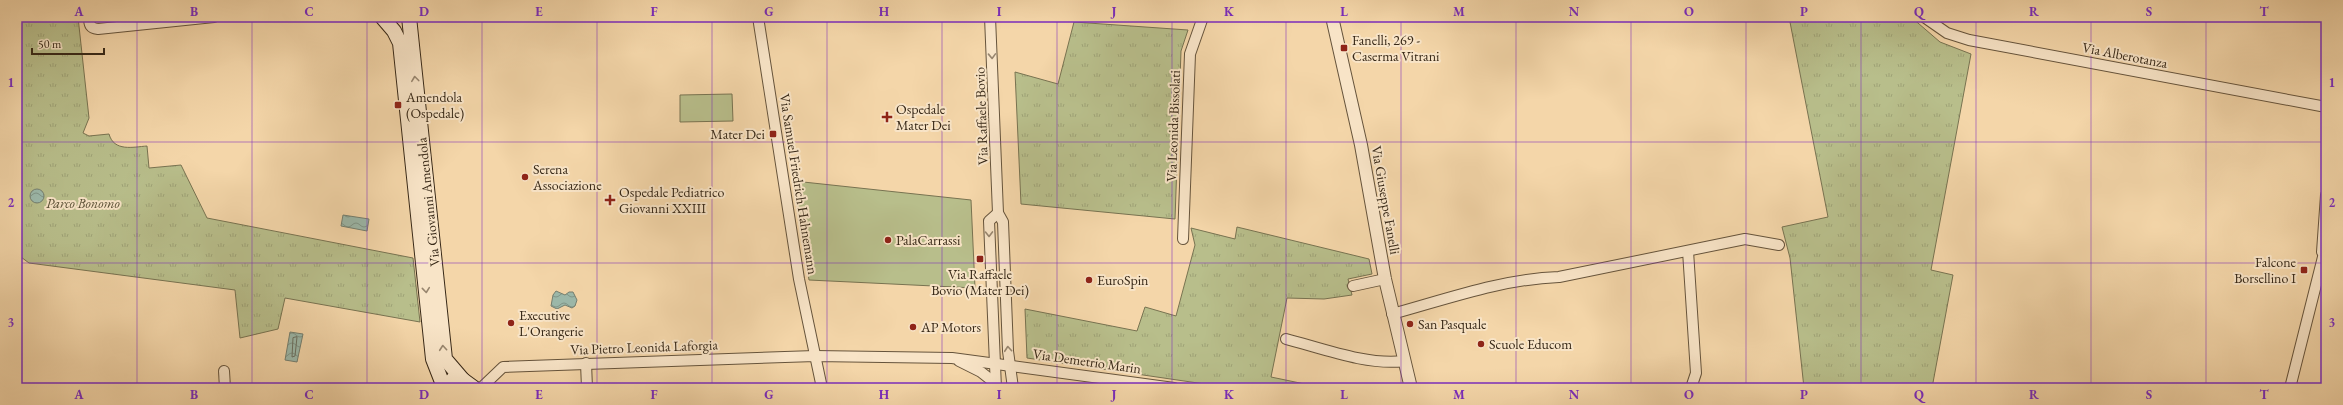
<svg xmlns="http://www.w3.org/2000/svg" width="2343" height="405" font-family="'EB Garamond',serif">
<defs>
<pattern id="grass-tufts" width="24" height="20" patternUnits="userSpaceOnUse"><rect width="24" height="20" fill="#b8be8b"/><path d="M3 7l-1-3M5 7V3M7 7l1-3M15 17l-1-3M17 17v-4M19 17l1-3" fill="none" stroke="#9fa377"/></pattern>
<pattern id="water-waves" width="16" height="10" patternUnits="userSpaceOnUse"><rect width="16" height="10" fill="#9cb9ab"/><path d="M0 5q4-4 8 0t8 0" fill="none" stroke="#80968a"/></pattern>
</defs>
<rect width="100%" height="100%" fill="#f4d6a9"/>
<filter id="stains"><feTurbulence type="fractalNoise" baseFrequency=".005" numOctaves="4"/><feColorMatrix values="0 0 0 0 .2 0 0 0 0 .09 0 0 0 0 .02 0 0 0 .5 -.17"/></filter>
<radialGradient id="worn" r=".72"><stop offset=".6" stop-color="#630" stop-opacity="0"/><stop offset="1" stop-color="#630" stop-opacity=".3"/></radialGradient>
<g fill="url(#grass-tufts)" stroke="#787351">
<path d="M 17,17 L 78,17 L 89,118 L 83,133 L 89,136 L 109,134 C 114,152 133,147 147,146 L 149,168 L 181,165 L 207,218 L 413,258 L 420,322 L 285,298 L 278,329 L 240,338 L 235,290 L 29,263 L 17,254 Z"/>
<path d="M 1789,17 L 1911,17 L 1940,42 L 1971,54 L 1931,270 L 1953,275 L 1932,388 L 1804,388 L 1790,258 L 1782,227 L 1828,217 Z"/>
<path d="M 1074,22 L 1188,30 L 1181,51 L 1175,219 L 1021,204 L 1015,72 L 1058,84 Z"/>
<path d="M 1237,227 L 1369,259 L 1372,274 L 1348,279 L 1352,295 L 1324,299 L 1287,298 L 1271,377 L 1324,388 L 1232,388 L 1027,358 L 1025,309 L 1137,331 L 1145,307 L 1176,316 L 1195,245 L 1191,228 L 1235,239 Z"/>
</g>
<g fill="#b8be8b" stroke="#787351">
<path d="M 732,94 L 733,121 L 680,122 L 680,95 Z"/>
<path d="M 794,181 L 971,200 L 975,288 L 809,280 Z"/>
</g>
<g fill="url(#water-waves)" stroke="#747f70">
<circle cx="37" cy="196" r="7"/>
<path d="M 343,215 L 369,219 L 367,231 L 341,226 Z"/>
<path d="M 556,291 L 565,295 L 569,292 L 573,292 L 577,300 L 575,306 L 572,308 L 565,305 L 557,309 L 551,306 L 553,295 Z"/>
<path d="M 290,332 L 303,334 L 297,362 L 285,360 Z"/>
</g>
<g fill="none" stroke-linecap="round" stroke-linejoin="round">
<path stroke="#6a7061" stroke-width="1" d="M 297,337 L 295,356 L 292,357 L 293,338 Z"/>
<g stroke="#66543c" stroke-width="12">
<g id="minor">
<path d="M 89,17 C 89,25 90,28 98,29 L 214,17"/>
<path d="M 758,17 L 799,279 L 822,388"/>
<path d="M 990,17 L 998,213 L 1003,222 L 1008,351 L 1013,388"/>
<path d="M 1924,17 L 1947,33 L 1969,40 L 2326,107"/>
<path d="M 1183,239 L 1190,54 L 1203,17"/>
<path d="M 1688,251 L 1696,373 L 1691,388"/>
<path d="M 2322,252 L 2326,195"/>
<path d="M 1353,286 L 1385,279"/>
<path d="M 1392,314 C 1447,299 1502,279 1559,277 L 1745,239 L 1779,245"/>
<path d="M 1286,339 C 1321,348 1368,366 1404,361"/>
<path d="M 959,361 L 981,372 L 995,383"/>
<path d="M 586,363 L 587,388"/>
<path d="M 224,371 L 225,388"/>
<path d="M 481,388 L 503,367 L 815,356 L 952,358 L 1174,388"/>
<path d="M 996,388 L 989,221 L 998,213"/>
<path d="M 2290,388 L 2326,245"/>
</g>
</g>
<g stroke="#66543c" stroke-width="14">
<path id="tertiary" d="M 1332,17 L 1361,145 L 1385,279 L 1411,388"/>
</g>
<g stroke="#372817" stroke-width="16">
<g id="secondary">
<path d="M 382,17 L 394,31 L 400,43 L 433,359 L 442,382"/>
<path d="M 409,17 L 445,359 L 463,380"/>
<path d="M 453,379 L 463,380 L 474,388"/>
</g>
</g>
<use href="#minor" stroke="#f8e4c7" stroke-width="10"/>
<use href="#tertiary" stroke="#f8e4c7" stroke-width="12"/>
<use href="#secondary" stroke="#f8e4c7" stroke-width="14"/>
</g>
<defs><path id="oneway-chevron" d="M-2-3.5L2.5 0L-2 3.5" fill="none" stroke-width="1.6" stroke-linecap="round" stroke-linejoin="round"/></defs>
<g stroke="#98866f">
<use href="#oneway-chevron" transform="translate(992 56) rotate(88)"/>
<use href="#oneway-chevron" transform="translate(415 79) rotate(-97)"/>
<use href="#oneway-chevron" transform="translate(989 234) rotate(89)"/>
<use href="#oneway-chevron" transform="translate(426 290) rotate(84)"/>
<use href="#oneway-chevron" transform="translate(443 348) rotate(-95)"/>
<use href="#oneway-chevron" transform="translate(1008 349) rotate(-95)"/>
</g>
<path fill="none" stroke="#7b2cbf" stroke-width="1" stroke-opacity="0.55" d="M 137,17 L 137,388M 252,17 L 252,388M 367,17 L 367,388M 482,17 L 482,388M 597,17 L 597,388M 712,17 L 712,388M 827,17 L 827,388M 942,17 L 942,388M 1057,17 L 1057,388M 1172,17 L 1172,388M 1286,17 L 1286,388M 1401,17 L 1401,388M 1516,17 L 1516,388M 1631,17 L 1631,388M 1746,17 L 1746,388M 1861,17 L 1861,388M 1976,17 L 1976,388M 2091,17 L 2091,388M 2206,17 L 2206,388M 17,142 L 2326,142M 17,263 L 2326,263"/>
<g fill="#8f2418" stroke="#f8e4c7" stroke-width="1.5">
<rect x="1340" y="44" width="8" height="8" rx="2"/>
<rect x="394" y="101" width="8" height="8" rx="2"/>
<path d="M885 111h4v4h4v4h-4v4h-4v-4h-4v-4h4z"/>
<rect x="769" y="130" width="8" height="8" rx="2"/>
<circle cx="525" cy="177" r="4"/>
<path d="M608 194h4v4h4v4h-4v4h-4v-4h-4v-4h4z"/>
<circle cx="888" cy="240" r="4"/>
<rect x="976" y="255" width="8" height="8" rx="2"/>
<rect x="2300" y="266" width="8" height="8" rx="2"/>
<circle cx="1089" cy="280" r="4"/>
<circle cx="511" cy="323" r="4"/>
<circle cx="1410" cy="324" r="4"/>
<circle cx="913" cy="327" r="4"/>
<circle cx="1481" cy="344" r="4"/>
</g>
<g text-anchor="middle" stroke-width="4" stroke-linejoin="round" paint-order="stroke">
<g font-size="14" fill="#372817" stroke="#f8e4c7" text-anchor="start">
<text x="1352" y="45">Fanelli, 269 -<tspan x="1352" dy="16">Caserma Vitrani</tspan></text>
<text x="406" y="102">Amendola<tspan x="406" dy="16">(Ospedale)</tspan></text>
<text x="896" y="114">Ospedale<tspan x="896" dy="16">Mater Dei</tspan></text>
<text x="765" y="139" text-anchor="end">Mater Dei</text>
<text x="533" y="174">Serena<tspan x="533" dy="16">Associazione</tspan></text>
<text x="619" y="197">Ospedale Pediatrico<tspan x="619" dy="16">Giovanni XXIII</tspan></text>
<text x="896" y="245">PalaCarrassi</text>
<text x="2296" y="267" text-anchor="end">Falcone<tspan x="2296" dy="16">Borsellino I</tspan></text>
<text x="980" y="279" text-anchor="middle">Via Raffaele<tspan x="980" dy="16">Bovio (Mater Dei)</tspan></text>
<text x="1097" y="285">EuroSpin</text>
<text x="519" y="320">Executive<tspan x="519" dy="16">L'Orangerie</tspan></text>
<text x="1418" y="329">San Pasquale</text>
<text x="921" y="332">AP Motors</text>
<text x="1489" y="349">Scuole Educom</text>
</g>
<g font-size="14" fill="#372817" stroke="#f8e4c7">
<text transform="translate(2125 55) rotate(11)" y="5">Via Alberotanza</text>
<text transform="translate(981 116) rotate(-92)" y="5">Via Raffaele Bovio</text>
<text transform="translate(1173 126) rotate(-88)" y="5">Via Leonida Bissolati</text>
<text transform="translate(799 184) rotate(81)" y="5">Via Samuel Friedrich Hahnemann</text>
<text transform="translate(1386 200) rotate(80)" y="5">Via Giuseppe Fanelli</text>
<text transform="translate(428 202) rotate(-96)" y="5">Via Giovanni Amendola</text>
<text transform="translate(644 347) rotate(-2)" y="5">Via Pietro Leonida Laforgia</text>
<text transform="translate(1087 361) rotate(8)" y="5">Via Demetrio Marin</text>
</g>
<g font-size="14" font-style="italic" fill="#574e34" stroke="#f8e4c7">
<text x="83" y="208">Parco Bonomo</text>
</g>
</g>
<rect width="2343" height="405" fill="none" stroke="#f4d6a9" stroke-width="44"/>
<path d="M32 48v6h72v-6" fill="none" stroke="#372817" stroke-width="2"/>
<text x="38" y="48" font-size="12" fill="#372817" stroke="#f8e4c7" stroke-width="3" paint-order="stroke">50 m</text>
<rect x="22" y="22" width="2299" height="361" fill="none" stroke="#7b2cbf" stroke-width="1.5"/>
<g font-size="13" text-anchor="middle" font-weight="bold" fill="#7b2cbf">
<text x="79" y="16">A</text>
<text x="194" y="16">B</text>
<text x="309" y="16">C</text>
<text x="424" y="16">D</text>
<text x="539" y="16">E</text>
<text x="654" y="16">F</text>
<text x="769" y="16">G</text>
<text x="884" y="16">H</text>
<text x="999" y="16">I</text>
<text x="1114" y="16">J</text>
<text x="1229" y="16">K</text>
<text x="1344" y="16">L</text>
<text x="1459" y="16">M</text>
<text x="1574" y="16">N</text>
<text x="1689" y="16">O</text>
<text x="1804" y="16">P</text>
<text x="1919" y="16">Q</text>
<text x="2034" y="16">R</text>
<text x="2149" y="16">S</text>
<text x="2264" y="16">T</text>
<text x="11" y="87">1</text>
<text x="2332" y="87">1</text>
<text x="11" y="207">2</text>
<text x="2332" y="207">2</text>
<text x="11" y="327">3</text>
<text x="2332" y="327">3</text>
<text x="79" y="399">A</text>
<text x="194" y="399">B</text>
<text x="309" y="399">C</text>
<text x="424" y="399">D</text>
<text x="539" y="399">E</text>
<text x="654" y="399">F</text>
<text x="769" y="399">G</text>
<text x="884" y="399">H</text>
<text x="999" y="399">I</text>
<text x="1114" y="399">J</text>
<text x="1229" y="399">K</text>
<text x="1344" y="399">L</text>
<text x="1459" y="399">M</text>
<text x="1574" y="399">N</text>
<text x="1689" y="399">O</text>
<text x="1804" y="399">P</text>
<text x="1919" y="399">Q</text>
<text x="2034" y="399">R</text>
<text x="2149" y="399">S</text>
<text x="2264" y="399">T</text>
</g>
<rect width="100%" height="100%" filter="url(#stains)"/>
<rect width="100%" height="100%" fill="url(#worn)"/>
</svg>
